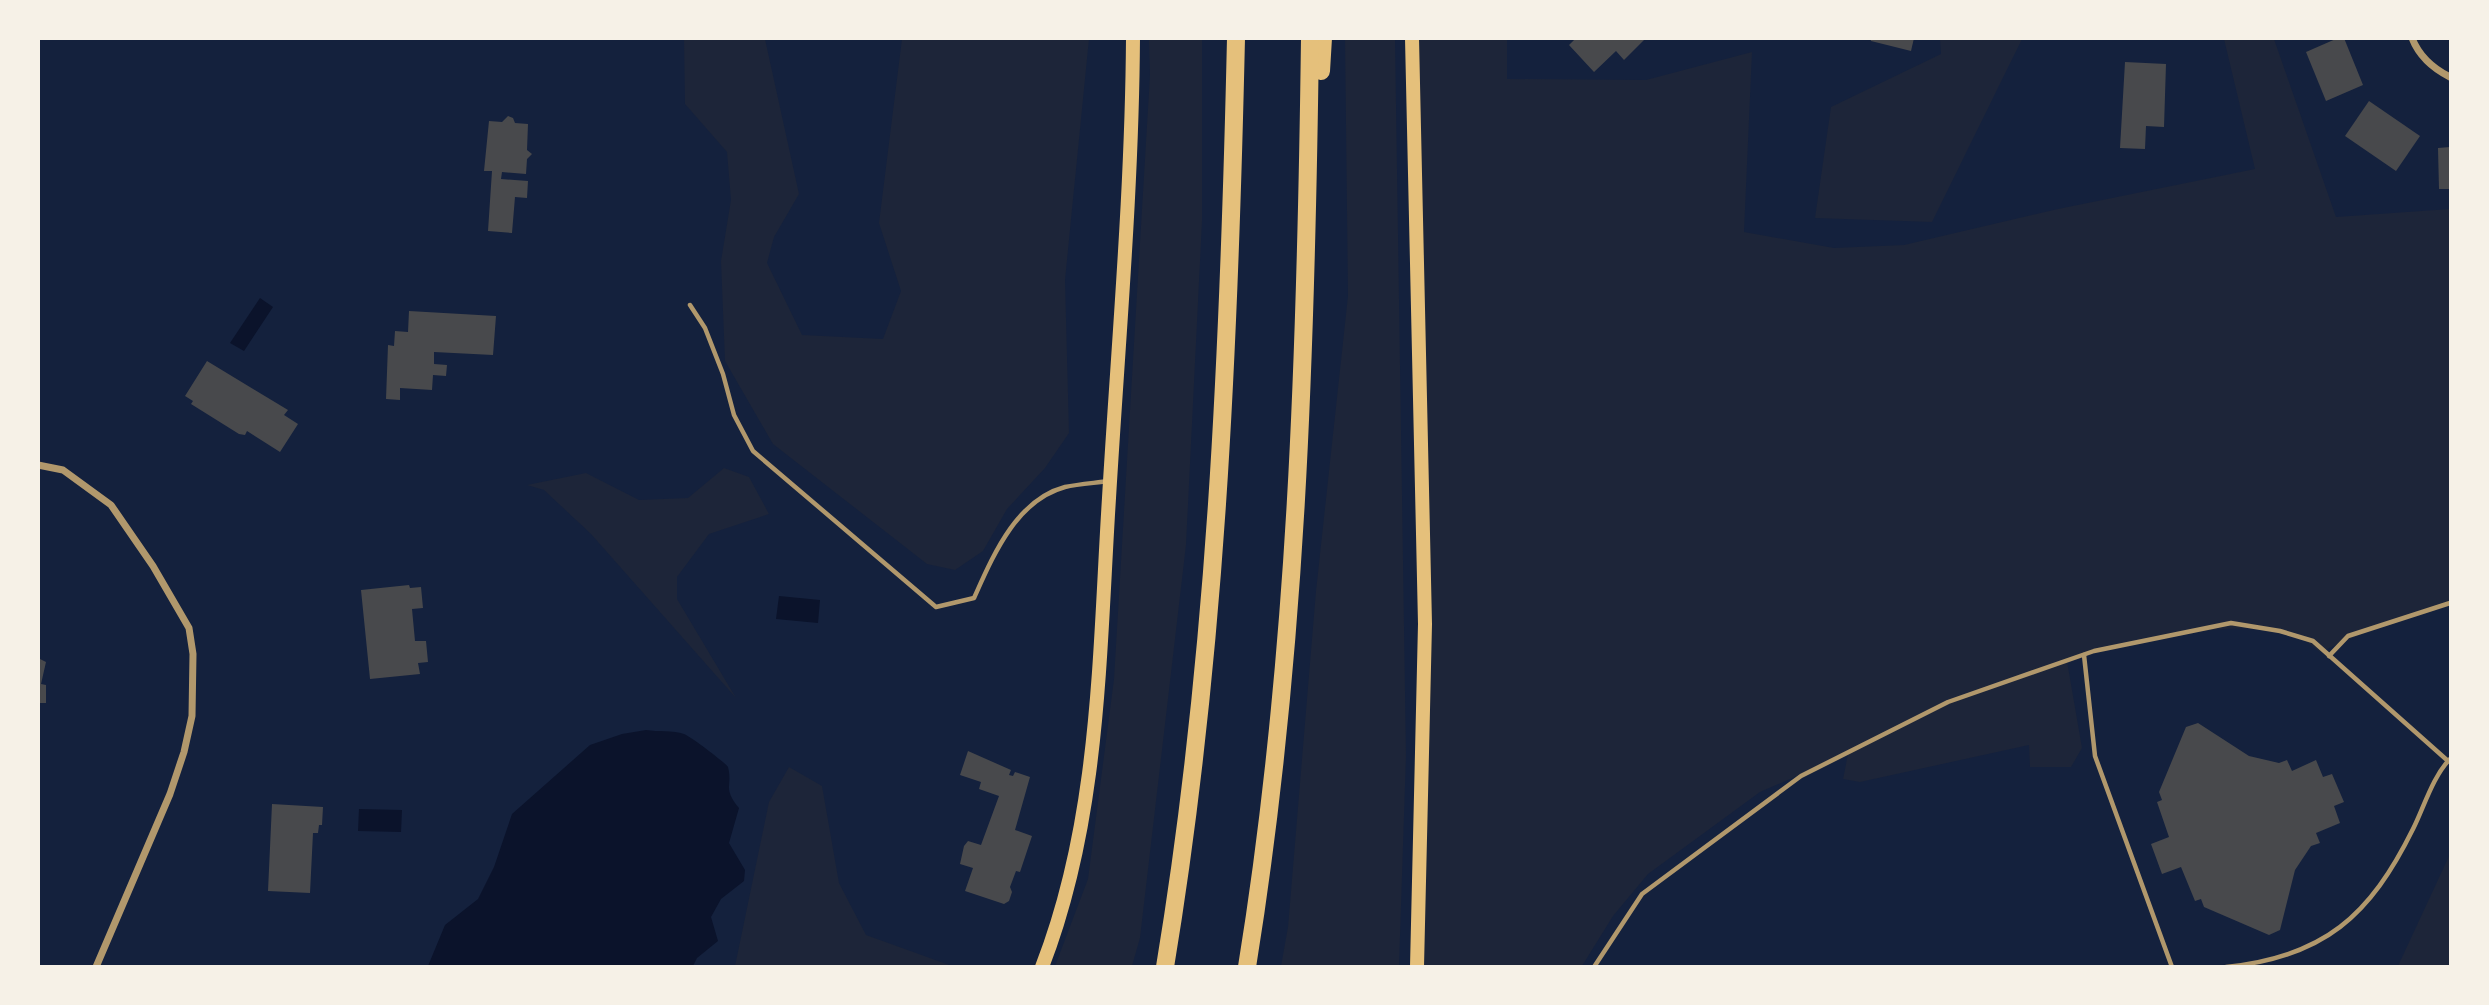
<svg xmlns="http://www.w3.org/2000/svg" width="2489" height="1005" font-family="'Archivo Narrow',sans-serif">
<rect width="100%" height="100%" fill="#14213d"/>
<g fill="#1d2539">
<path d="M 684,39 L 765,39 L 799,194 L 774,237 L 767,263 L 802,335 L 883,339 L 901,291 L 879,223 L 902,39 L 1089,39 L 1065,280 L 1069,433 L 1045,468 L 1007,509 L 983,551 L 955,570 L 927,564 L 773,444 L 725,361 L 721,261 L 731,200 L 727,152 L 685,104 Z"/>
<path d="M 1149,39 L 1202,39 L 1202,221 L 1186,545 L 1140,938 L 1132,966 L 1055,966 L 1088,879 L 1114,679 L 1150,75 Z"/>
<path d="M 1345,39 L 1395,39 L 1406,756 L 1399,966 L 1281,966 L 1288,927 L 1316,591 L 1348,296 Z"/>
<path d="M 1412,39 L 1507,39 L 1507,79 L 1646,80 L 1752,52 L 1744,232 L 1834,248 L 1904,245 L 2058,209 L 2255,169 L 2224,39 L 2274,39 L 2336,217 L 2450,209 L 2450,602 L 2411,613 L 2320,652 C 2311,646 2299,634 2288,632 C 2232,619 2121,642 2067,661 L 2082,748 L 2071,767 L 2030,767 L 2029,745 L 1860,782 L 1843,779 L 1848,754 L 1760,792 L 1648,874 L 1613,916 L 1582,966 L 1417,966 L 1425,624 Z"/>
<path d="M 1940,39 L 2022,39 L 1932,222 L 1815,218 L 1831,107 L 1941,54 Z"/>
<path d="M 724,468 L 749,477 L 769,514 L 709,534 L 677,577 L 677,599 L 736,698 L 591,534 L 544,490 L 527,485 L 586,473 L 639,500 L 688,498 Z"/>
<path d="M 789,767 L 822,786 L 839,883 L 866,935 L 952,966 L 735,966 L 769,802 Z"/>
<path d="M 2450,854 L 2450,966 L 2398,966 Z"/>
</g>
<g fill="#0b132b">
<path d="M 260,298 L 273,307 L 244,351 L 230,343 Z"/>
<path d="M 779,596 L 820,600 L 818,623 L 776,619 Z"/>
<path d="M 646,730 C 658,732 673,730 684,734 C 690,736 727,764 728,767 C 733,787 722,787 739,808 L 729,843 L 745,870 L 744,881 L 721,899 L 711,917 L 718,941 L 697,958 L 693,966 L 428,966 L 445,925 L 478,899 L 494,867 L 512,814 L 590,745 L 622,734 Z"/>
<path d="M 359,809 L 402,810 L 401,832 L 358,831 Z"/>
</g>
<g fill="#48494c">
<path d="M 1576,38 L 1646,38 L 1624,60 L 1616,51 L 1594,72 L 1569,45 Z"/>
<path d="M 1870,38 L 1914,38 L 1911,51 L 1871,41 Z"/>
<path d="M 2338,38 L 2344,38 L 2363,85 L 2326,101 L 2306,52 Z"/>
<path d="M 2125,62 L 2166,64 L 2164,127 L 2146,126 L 2145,149 L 2120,148 Z"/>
<path d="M 2369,101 L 2420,136 L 2396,171 L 2345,136 Z"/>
<path d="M 508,116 L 513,118 L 515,123 L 528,124 L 527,150 L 532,154 L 527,159 L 526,174 L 502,172 L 501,179 L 528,181 L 527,198 L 515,197 L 512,233 L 488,231 L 492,171 L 484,171 L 489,121 L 502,122 Z"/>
<path d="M 2450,147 L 2450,189 L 2439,189 L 2438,148 Z"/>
<path d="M 409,311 L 496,316 L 493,355 L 434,352 L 434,364 L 447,365 L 446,376 L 433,375 L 432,390 L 400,388 L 400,400 L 386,399 L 388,345 L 394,346 L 395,331 L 408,332 Z"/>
<path d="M 207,361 L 288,410 L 284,415 L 298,424 L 280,452 L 247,431 L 245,435 L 239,434 L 191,404 L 193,401 L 185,396 Z"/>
<path d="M 409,585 L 410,588 L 421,587 L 423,608 L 412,609 L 415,641 L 426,641 L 428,662 L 418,663 L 420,674 L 370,679 L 361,590 Z"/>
<path d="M 38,658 L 46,662 L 41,684 L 46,685 L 46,703 L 38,703 Z"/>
<path d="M 2198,723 L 2249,756 L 2279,763 L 2287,760 L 2292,771 L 2316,760 L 2323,777 L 2332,774 L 2344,802 L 2334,806 L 2340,823 L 2316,833 L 2320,843 L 2311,846 L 2295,870 L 2280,930 L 2269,935 L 2204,907 L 2201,899 L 2195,901 L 2181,867 L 2162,874 L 2151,844 L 2169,837 L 2157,802 L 2162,800 L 2159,792 L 2186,727 Z"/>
<path d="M 968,751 L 1011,770 L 1009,775 L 1013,776 L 1015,772 L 1030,777 L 1015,830 L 1032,836 L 1020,872 L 1016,871 L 1010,887 L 1012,892 L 1009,901 L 1004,904 L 965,891 L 973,868 L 960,864 L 964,846 L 968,841 L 981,845 L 999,796 L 979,789 L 981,782 L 960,775 Z"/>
<path d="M 272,804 L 323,807 L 322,825 L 319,825 L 318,833 L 313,833 L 310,893 L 268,891 Z"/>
</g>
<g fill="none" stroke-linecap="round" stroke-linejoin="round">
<g stroke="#b1986c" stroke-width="4.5">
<path d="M 690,305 L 705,328 L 723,374 L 734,415 L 753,451 L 936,607 L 974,598 C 993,556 1016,500 1065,487 C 1079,484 1095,483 1109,481"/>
<path d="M 2084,655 L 2095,756 L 2172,967"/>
<path d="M 2329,656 L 2348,636 L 2450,603"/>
<path d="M 1594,967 L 1642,894 L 1801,776 L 1948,702 L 2094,651 L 2231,623 L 2280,631 L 2313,641 L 2448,761"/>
<path d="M 2226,967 C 2324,957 2370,916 2413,829 C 2424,807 2433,776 2450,759"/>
</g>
<g stroke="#b1986c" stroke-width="7">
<path d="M 2412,38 C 2419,56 2434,69 2450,77"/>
<path d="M 38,465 L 63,470 L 111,505 L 153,566 L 189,628 L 193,654 L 192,716 L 184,752 L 170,794 L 96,967"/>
</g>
<g stroke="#e5c07b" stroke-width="14">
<path d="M 1412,38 L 1425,624 L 1417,967"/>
<path d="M 1042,967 C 1100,818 1099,655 1109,498 C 1118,345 1132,192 1133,38"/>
</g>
<g stroke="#e5c07b" stroke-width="18">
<path d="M 1321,71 L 1323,38"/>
<path d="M 1165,967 C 1216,660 1229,349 1236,38"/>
<path d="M 1247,967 C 1297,659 1306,349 1310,38"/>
</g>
</g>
<rect width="2489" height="1005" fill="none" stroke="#f6f1e7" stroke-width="80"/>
</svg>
